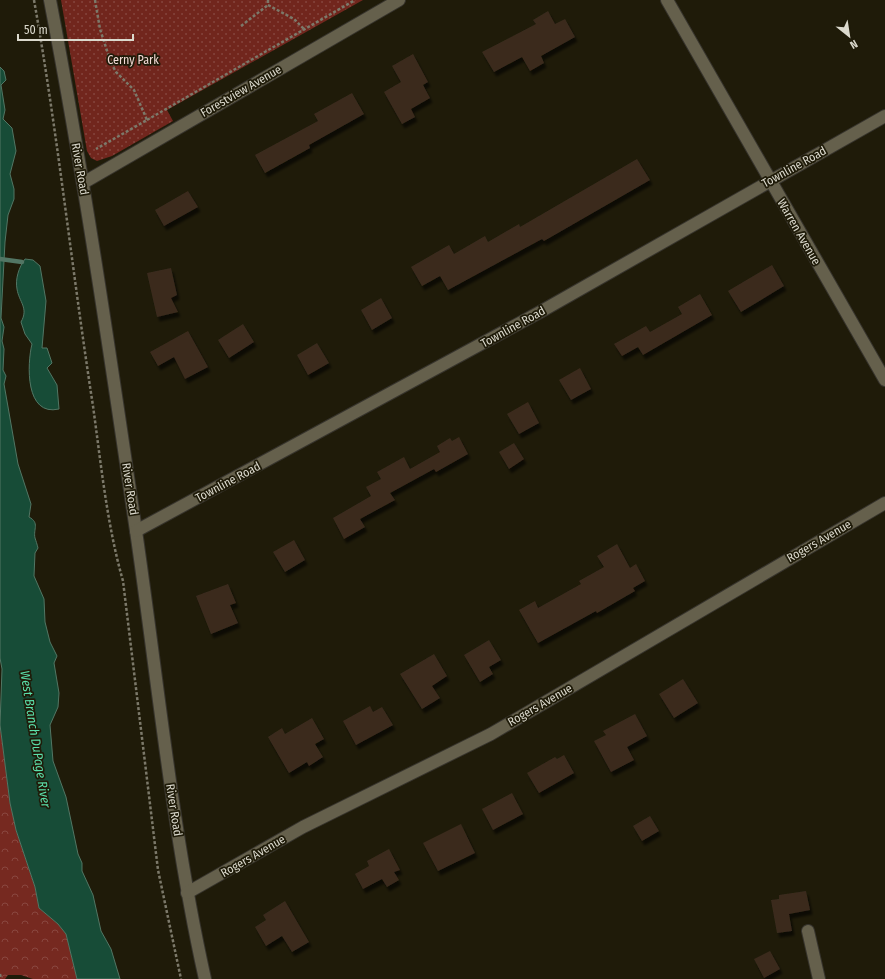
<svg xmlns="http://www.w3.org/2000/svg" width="885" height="979" font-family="'Fira Sans Condensed',sans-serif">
<defs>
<pattern id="forest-crowns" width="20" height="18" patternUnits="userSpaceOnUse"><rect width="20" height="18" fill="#762920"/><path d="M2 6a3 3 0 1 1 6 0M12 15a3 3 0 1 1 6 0" fill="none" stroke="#89473f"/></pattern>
<pattern id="park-dots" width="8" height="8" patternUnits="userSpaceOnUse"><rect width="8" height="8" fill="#71261d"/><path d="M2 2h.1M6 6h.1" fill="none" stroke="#85453d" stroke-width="1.8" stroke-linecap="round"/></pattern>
<filter id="shadow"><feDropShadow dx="2.5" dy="4.5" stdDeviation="1" flood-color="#0009"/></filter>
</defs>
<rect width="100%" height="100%" fill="#1f1b09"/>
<path fill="url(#forest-crowns)" d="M 0,725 L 10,803 L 16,830 L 35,887 L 39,908 L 58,924 L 66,934 L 77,979 L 33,979 L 21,975 L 8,975 L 5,979 L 0,979 Z"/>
<path fill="url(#park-dots)" d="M 61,0 L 363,0 L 167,110 L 173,121 L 112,156 L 97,161 L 91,158 L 87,151 Z"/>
<g fill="#174c37" stroke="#527664">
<path d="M 0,67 L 4,71 L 6,80 L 1,85 L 5,110 L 3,119 L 12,128 L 16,151 L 10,174 L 14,189 L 14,199 L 8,215 L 5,242 L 1,318 L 4,327 L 2,341 L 4,349 L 3,370 L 6,376 L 4,384 L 18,464 L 31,504 L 29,517 C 40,523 33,529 35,538 C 36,541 37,544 38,548 L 35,553 L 34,576 L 44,599 L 45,622 L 50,642 L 57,656 L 54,663 L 59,693 L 58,707 L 50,725 L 53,761 L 66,797 L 78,854 L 82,863 L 82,871 L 93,895 L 101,931 L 111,949 L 120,979 L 77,979 L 66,934 L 58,924 L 39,908 L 35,887 L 16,830 L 10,803 L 0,725 L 2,669 L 0,658 Z"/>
<path d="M 25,259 L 33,260 L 40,266 L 46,301 L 42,348 L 47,348 L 52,363 L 47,368 L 57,385 L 59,409 C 25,417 27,364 32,344 L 25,334 L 21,322 C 29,308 19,302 17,289 C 15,279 19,267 25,259 Z"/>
</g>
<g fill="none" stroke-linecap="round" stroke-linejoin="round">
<path stroke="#527664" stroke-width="4.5" d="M 0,259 L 22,262"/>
</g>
<g fill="#3a2b1e" filter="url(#shadow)">
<path d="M 548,11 L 555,24 L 565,19 L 575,37 L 541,56 L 544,63 L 530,71 L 522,57 L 494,72 L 482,52 L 536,24 L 533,20 Z"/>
<path d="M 413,54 L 428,82 L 423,85 L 430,98 L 411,109 L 415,117 L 402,124 L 384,92 L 401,82 L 392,66 Z"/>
<path d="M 352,93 L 364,114 L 309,145 L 310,148 L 265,173 L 255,155 L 318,121 L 314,114 Z"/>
<path d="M 637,159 L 650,180 L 544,241 L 542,239 L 448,290 L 440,276 L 422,286 L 411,267 L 449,245 L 454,254 L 485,236 L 488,242 L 519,224 L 520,227 Z"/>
<path d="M 188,191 L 198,207 L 164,226 L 155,210 Z"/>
<path d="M 772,265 L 784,286 L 741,312 L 728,291 Z"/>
<path d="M 171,268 L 177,295 L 171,298 L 178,312 L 157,317 L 147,273 Z"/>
<path d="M 700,294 L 712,315 L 643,355 L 638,347 L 622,356 L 614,344 L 646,326 L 650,332 L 682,314 L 678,307 Z"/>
<path d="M 381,298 L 392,318 L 372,330 L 361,310 Z"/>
<path d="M 243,324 L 254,342 L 229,358 L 218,340 Z"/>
<path d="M 188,331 L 208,367 L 185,379 L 174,357 L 158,366 L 150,352 Z"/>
<path d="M 317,343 L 329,363 L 308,375 L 297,355 Z"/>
<path d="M 580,368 L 591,389 L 571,400 L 559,380 Z"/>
<path d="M 528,402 L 539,423 L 519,434 L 507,414 Z"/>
<path d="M 459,437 L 468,454 L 436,472 L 434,469 L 390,493 L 395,500 L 360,519 L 365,527 L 344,539 L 333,518 L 371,496 L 366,487 L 381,479 L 377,472 L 404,457 L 410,469 L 440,452 L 437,446 L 450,438 L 452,441 Z"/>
<path d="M 514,443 L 524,459 L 509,469 L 499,452 Z"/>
<path d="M 294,540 L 305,560 L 285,572 L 273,552 Z"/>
<path d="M 617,544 L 630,568 L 636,564 L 645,581 L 633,588 L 635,591 L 597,613 L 596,611 L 538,643 L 519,610 L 535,601 L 538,608 L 581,584 L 579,581 L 604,567 L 597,556 Z"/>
<path d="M 228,584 L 236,603 L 230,605 L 238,623 L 211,634 L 196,596 Z"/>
<path d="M 489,640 L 501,660 L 489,667 L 493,674 L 480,682 L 464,655 Z"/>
<path d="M 434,654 L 447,676 L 432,686 L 440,698 L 422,709 L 400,674 Z"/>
<path d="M 683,679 L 698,703 L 674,718 L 659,694 Z"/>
<path d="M 370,706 L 373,712 L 382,707 L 393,725 L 356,745 L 343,721 Z"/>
<path d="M 635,714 L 647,736 L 627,747 L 634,760 L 611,772 L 594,741 L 606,735 L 603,731 Z"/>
<path d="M 312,718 L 324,739 L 315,744 L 323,757 L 309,766 L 307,762 L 289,773 L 268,737 L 282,728 L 285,734 Z"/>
<path d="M 564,755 L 574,773 L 539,793 L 527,773 L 555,757 L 557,759 Z"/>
<path d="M 512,793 L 523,814 L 493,830 L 482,809 Z"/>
<path d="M 650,816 L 659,831 L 642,841 L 633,826 Z"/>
<path d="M 461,824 L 475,853 L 438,871 L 423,843 Z"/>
<path d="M 389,849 L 400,870 L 394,872 L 399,880 L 387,887 L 382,879 L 363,889 L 355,874 L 369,866 L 367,861 Z"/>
<path d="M 806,891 L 810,910 L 789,914 L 792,931 L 777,933 L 771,900 L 779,899 L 779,895 Z"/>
<path d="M 285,901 L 309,942 L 292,952 L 282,936 L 266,946 L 255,927 L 266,920 L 263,915 Z"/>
<path d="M 770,951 L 780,969 L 764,978 L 754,959 Z"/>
</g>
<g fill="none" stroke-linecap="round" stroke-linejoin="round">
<g stroke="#37342d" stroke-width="14">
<g id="minor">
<path d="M 50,0 C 84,176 110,354 136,531 C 158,681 172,831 205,979"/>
<path d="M 667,0 L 885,380"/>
<path d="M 83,183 L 399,0"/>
<path d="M 136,531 L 540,312 L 885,116"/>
<path d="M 187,893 L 303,827 L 491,734 L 885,503"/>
<path d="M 808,931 L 819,979"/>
</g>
</g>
<g stroke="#7c796a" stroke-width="2.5" stroke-dasharray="3 2" stroke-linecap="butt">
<path d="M 34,0 C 58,135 72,271 93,406 C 101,464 107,525 123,581 L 158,870 L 181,979"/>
<path d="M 95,0 L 100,29 L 111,63 L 116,72 L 134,90 L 147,120 L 96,149"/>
<path d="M 268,0 L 268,5 L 294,19 L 304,29"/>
<path d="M 241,26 L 268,5"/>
<path d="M 147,120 L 355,0"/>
<path d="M 0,974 L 1,979"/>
</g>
<use href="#minor" stroke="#65604c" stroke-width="12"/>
</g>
<g text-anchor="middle" stroke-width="3.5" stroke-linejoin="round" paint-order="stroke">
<g font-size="12" fill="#f3dad6" stroke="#1f1b09">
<text x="133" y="64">Cerny Park</text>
</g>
<g font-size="12" fill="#dbd9cd" stroke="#1f1b09">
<text transform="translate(241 91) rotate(-30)" y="4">Forestview Avenue</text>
<text transform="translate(794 167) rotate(-29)" y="4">Townline Road</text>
<text transform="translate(80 169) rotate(80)" y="4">River Road</text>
<text transform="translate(799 232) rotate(60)" y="4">Warren Avenue</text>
<text transform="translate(513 327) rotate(-29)" y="4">Townline Road</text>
<text transform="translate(228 482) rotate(-28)" y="4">Townline Road</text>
<text transform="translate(130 489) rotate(81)" y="4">River Road</text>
<text transform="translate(819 541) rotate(-30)" y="4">Rogers Avenue</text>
<text transform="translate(540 705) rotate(-30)" y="4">Rogers Avenue</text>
<text transform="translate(174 810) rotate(81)" y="4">River Road</text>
<text transform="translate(253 856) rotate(-30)" y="4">Rogers Avenue</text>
</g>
<g font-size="13" font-style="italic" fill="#5be0ab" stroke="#1f1b09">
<text transform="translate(36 739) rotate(81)" y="5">West Branch DuPage River</text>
</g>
</g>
<g transform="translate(849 36) rotate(150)" stroke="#1f1b09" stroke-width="3" paint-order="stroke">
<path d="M0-3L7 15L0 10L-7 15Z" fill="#dbd9cd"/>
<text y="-6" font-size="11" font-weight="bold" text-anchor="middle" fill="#dbd9cd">N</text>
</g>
<path d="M18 34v6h115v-6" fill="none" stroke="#dbd9cd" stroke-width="2"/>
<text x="24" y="34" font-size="12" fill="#dbd9cd" stroke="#1f1b09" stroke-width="3" paint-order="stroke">50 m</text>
</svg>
